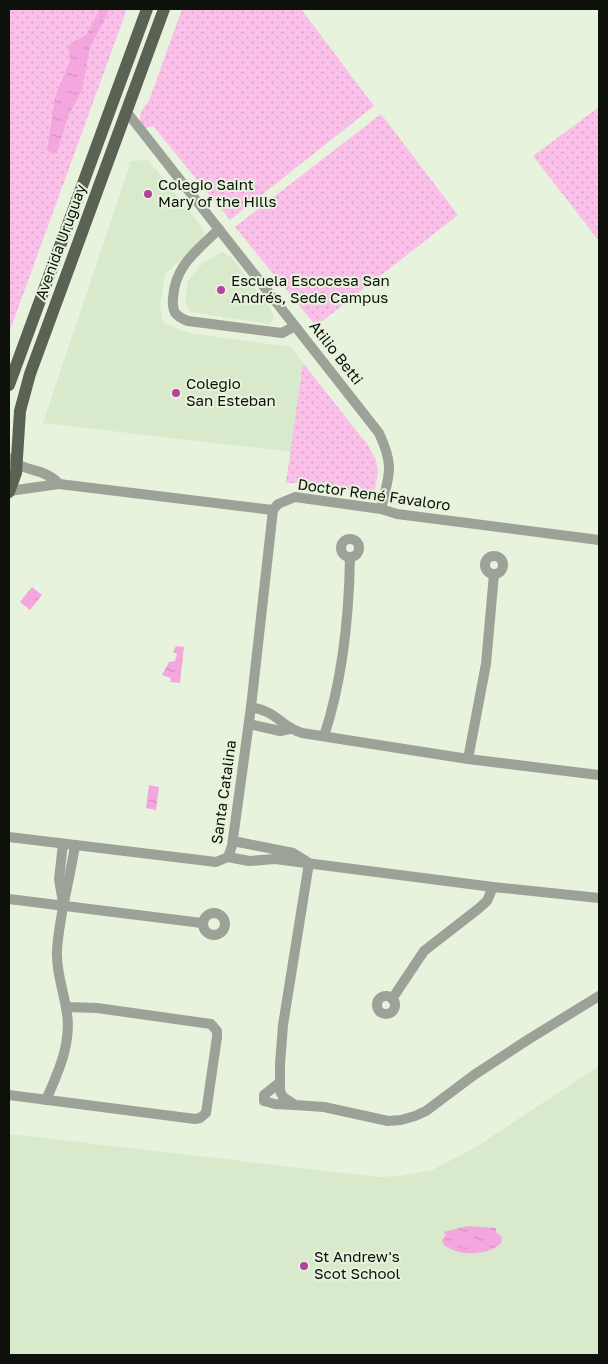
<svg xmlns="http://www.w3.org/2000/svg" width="608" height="1364" font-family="'Golos Text',sans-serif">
<defs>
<pattern id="grass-dots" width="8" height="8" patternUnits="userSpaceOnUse" patternTransform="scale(1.25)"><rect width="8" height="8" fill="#fbc0e9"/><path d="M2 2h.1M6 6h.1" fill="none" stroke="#d6a4c6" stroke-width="1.8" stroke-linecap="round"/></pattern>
<pattern id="water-ripples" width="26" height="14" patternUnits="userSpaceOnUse" patternTransform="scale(1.25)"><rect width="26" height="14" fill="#f4a7de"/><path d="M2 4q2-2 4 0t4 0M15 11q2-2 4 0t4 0" fill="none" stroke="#d08fbd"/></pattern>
</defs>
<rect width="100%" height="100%" fill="#e7f3dd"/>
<g fill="#d8e9cc">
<path d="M 148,160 L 202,227 L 204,233 L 201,241 L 165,274 L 160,305 L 162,319 L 165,324 L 189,333 L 291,347 L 303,363 L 292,452 L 43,423 L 131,161 Z"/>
<path d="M 222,252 L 231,257 L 271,310 L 274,318 L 270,324 L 190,312 L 185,299 L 188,281 L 203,263 Z"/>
<path d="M 599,1066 L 599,1355 L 9,1355 L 9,1134 L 377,1177 L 401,1176 L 432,1170 L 471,1150 Z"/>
</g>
<g fill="url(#grass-dots)">
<path d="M 9,9 L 127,9 L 9,333 Z"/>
<path d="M 182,9 L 301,9 L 374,106 L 230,220 L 153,126 L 145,128 C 135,119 142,109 149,101 Z"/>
<path d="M 599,107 L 599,241 L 533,156 Z"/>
<path d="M 381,114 L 458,215 L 316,326 L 235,227 Z"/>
<path d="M 303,363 L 367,444 L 376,460 L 378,472 L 374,494 L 311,483 L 286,483 Z"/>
</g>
<g fill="url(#water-ripples)">
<path d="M 100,9 L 110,9 L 90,47 L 82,90 L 68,116 L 57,153 L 47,151 L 55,97 L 70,61 L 69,45 L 87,34 Z"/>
<path d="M 32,587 L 42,595 L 30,610 L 20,602 Z"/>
<path d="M 176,646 L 184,647 L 180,683 L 170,682 L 171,678 L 162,675 L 169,662 L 175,661 L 177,654 L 173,652 Z"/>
<path d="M 149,785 L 159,787 L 156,810 L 146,808 Z"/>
<path d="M 467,1226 L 496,1228 L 496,1232 L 502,1237 L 501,1243 C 488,1256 457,1257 443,1244 L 442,1240 L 446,1236 L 444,1232 Z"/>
</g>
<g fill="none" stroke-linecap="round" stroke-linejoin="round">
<g stroke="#9da299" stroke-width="10">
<path d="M 126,111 L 379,433 C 395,468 389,474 381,509"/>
<path d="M 219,229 C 197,251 175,265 173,298 C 172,312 175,316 188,321 L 282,333 L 295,326"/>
<path d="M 9,458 C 24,473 44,467 59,484 L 9,491"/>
<path d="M 59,484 L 273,510"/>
<path d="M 273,510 L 278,504 L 295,497 L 381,509 L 397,514 L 599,540"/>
<circle cx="350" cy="548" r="9"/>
<circle cx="494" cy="565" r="9"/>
<path d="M 251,707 C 278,712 280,726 302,733 L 468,759 L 599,775"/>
<path d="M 249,724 L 280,731 L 290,729"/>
<path d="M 324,736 C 343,679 349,616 350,557"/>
<path d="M 468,759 L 486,664 L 494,574"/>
<path d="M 9,837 L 216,862 L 228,857 L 232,846 L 251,707 L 273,510"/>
<path d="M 233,841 L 293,853 L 306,861"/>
<path d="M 63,844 L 59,879 L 63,903"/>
<path d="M 228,857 L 249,861 L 275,859 L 493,887 L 599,898"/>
<path d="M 309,863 L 283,1025 L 280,1064 L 280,1091 L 283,1097 L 295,1105 L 324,1107 L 388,1121 L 401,1120 L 415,1116 L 426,1111 L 474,1075 L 529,1039 L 599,996"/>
<path d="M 9,899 L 202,923"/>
<circle cx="214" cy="924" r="11"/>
<circle cx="386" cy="1005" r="9"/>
<path d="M 392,999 L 424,951 L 478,909 L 487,901 L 493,887"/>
<path d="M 279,1083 L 264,1095 L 264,1101 L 275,1104 L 294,1105"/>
<path d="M 9,1095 L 195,1119 L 200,1118 L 206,1113 L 217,1037 L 217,1031 L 211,1024 L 97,1008 L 66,1007"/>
<path d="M 46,1100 C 59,1071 73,1040 66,1008 C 63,988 56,972 57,951 C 59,915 70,880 75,845"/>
</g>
<g stroke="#5a6353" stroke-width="12">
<path d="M 9,385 L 147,9"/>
<path d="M 9,492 L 16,473 L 20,411 L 30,374 L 164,9"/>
</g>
</g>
<g fill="#b5429c" stroke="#e7f3dd" stroke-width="2">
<circle cx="148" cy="194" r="5"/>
<circle cx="221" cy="290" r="5"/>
<circle cx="176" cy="393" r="5"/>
<circle cx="304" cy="1266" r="5"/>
</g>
<g text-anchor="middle" stroke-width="4" stroke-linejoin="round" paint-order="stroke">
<g font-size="15" fill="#0d1109" stroke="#e7f3dd" text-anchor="start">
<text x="158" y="190">Colegio Saint<tspan x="158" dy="17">Mary of the Hills</tspan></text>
<text x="231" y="286">Escuela Escocesa San<tspan x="231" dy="17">Andrés, Sede Campus</tspan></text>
<text x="186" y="389">Colegio<tspan x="186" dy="17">San Esteban</tspan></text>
<text x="314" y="1262">St Andrew's<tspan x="314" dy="17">Scot School</tspan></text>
</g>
<g font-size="15" fill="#0d1109" stroke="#e7f3dd">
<text transform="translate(61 242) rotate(-70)" y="5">Avenida Uruguay</text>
<text transform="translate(336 353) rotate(52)" y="5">Atilio Betti</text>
<text transform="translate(374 495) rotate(8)" y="5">Doctor René Favaloro</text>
<text transform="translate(224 792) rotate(-82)" y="5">Santa Catalina</text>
</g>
</g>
<rect width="608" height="1364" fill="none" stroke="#0d1109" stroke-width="20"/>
</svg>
